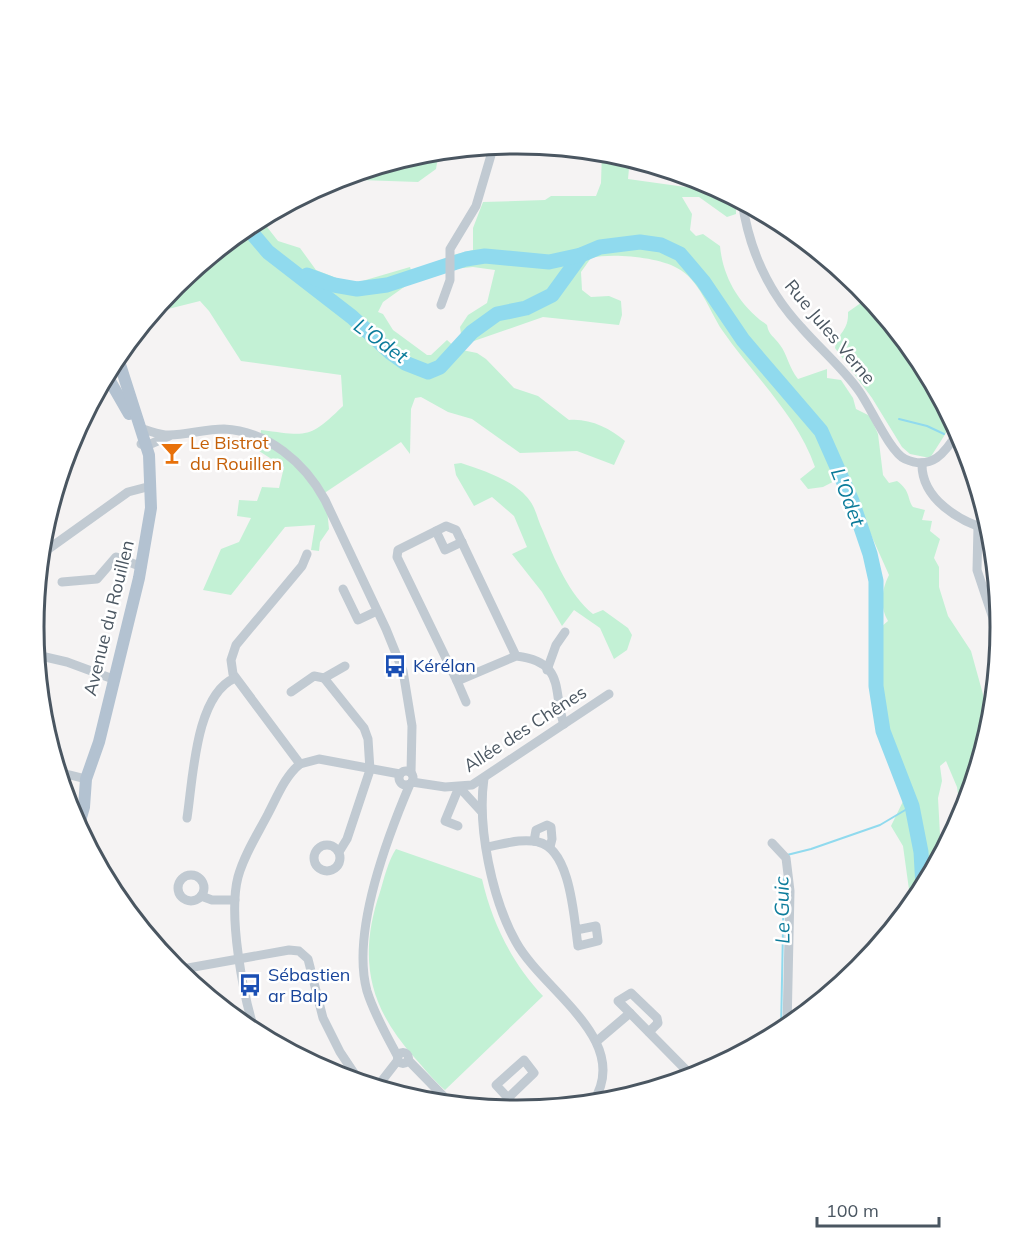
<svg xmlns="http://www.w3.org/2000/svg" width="1033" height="1253" font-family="Mulish,sans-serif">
<rect width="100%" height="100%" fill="#f5f3f3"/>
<g fill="#c3f1d5">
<path d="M 439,151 L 436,169 L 418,182 L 360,180 L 362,173 L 355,176 L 354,173 L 423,152 Z"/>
<path d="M 602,151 L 630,158 L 628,179 L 707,190 L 736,201 L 736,214 L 727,217 L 699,197 L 682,197 L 692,214 L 690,230 L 696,236 L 703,234 L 720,246 C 723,279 741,307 767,325 C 769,336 774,336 780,345 C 787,354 789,368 798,379 L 827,369 L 827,378 L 841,380 L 853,398 L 856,409 L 870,416 L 878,434 L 883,475 L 889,483 L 897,481 C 911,491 907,499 913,507 L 925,510 L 922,520 L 932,521 L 930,531 L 940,539 L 934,558 L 939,567 L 939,587 L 948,616 L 971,651 L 984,698 L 993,701 L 991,721 L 961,815 L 957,787 L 946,761 L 940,766 L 942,781 L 938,798 L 941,853 L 911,904 L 903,846 L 891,826 L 910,787 L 882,728 L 879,689 L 881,627 L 888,621 C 879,606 882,589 889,575 L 859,508 L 848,474 L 823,487 L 808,489 L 800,479 L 815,467 C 797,415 753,375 722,330 C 709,310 699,279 677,268 C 657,257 612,253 591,258 L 581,272 L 582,290 L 591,297 L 609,296 L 621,301 L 622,315 L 619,325 L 543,317 L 471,342 L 461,334 L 460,327 L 468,315 L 487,303 L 495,270 L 473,267 L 454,269 L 453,255 L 473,250 L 473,228 L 483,202 L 545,200 L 551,196 L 596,196 L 601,183 Z"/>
<path d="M 260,218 L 278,241 L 300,248 L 316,270 L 352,284 L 410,267 L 414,280 L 383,302 L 378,312 L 383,314 L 393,330 L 427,355 L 431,355 L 447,340 L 457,349 L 477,353 L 486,359 L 514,388 L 538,396 L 569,420 C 589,418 610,428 625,441 L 614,465 L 577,451 L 520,453 L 472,419 L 448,412 L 421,397 L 415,398 L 411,409 L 410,454 L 401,442 L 320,496 L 327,509 L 329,529 L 320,542 L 319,551 L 311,550 L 315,525 L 285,527 L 231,595 L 203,590 L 221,549 L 239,542 L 251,518 L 237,516 L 239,500 L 257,501 L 262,487 L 279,488 L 284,467 L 259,451 L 261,430 C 308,436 309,439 343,406 L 341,375 L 241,361 L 209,311 L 200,301 L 156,312 L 155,308 L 170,290 L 175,289 L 175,284 L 248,224 Z"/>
<path d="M 865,300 L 873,302 L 890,323 L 886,332 L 903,341 L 903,354 L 937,392 L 953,422 L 930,458 L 910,454 L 902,447 L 872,398 L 835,348 C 838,332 849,331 848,312 Z"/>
<path d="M 461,463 C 484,471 515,480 530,501 C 536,509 538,521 543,531 C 554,558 569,595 593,614 L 603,610 L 628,628 L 632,635 L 627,650 L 614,659 L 600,628 L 574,610 L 562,626 L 542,592 L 512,554 L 527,547 L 514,516 L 492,497 L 474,506 L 456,475 L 454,464 Z"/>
<path d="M 396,849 L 482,879 C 492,923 512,963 543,996 L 445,1090 C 434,1081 424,1068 414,1057 C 368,1006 358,957 380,892 C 384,879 388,861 396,849 Z"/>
</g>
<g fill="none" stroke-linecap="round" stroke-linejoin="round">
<g stroke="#90daee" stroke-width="2">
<path d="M 899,419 L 927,426 L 944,434"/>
<path d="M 787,855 L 811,849 L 880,825 L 912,806"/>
<path d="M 781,1031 L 784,878"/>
</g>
<g stroke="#90daee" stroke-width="15">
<path d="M 246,226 L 268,252 L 352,317 L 391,353 L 405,363 L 428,372 L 440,367 L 472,332 L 497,314 L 526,308 L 552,295 L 581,255 L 600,247 L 640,242 L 661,245 L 680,254 L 703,281 L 743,340 L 821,431 L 852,501 L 870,554 L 876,581 L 876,686 L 883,731 L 912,806 L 921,852 L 923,887"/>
<path d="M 307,275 L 334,285 L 357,289 L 387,285 L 466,259 L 485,256 L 549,262 L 581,255"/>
</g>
<g stroke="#c1cad2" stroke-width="9">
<path d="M 742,201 C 749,249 768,292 801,327 C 820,349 842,367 859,391 C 870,406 890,452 905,459 C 932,471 945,453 958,432"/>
<path d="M 441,305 L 450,280 L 450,249 L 476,206 L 494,145"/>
<path d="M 142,429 C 151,431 159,435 169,435 C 187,435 205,429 224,429 C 268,431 305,463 325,500 L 386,629 L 403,671 L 412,726 L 411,773"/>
<path d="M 141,444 L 146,446 L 169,436"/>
<path d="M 922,463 C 921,499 960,522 990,530"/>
<path d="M 978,526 L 977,570 L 999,636"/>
<path d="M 436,531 L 445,550 L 462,542"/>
<path d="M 307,554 L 302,566 L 236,645 L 231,660 L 233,674 L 300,764 L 319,759 L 400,774"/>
<path d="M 40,555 L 128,492 L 151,486"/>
<path d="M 62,582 L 97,579 L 116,557 L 142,567"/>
<path d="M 343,589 L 358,620 L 377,611"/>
<path d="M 41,656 L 67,662 L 113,679"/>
<path d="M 516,656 L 457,681 L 397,557 L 398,550 L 446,526 L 456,530 L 516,656 C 567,662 552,692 564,724"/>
<path d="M 547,670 L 556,645 L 565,632"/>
<path d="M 457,681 L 466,702"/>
<path d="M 291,692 L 314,676 L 324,678"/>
<circle cx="406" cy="778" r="7"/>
<path d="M 58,772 L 86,779"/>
<path d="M 484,778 C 477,827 492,899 516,942 C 543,991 633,1040 593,1102"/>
<path d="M 412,782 L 445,787 L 472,785 L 609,694"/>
<path d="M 459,787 L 481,811"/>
<path d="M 187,818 C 193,780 195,695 235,678"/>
<path d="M 458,826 L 445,821 L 459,787"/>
<path d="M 534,841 L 536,830 L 547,825 L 551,827 L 552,839 L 550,847"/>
<path d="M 772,843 L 786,858 L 790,891 L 787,1027"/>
<circle cx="327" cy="858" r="13"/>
<path d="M 487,847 C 504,844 522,838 538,842 C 571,849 574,919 578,946 L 598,941 L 596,926 L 576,930"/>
<path d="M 339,852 L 347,839 L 370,770 L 368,739 L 364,728 L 324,678 L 345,666"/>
<circle cx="191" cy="888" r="13"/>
<path d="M 201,896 L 212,900 L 235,900"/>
<path d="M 177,970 L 289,950 L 299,951 L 308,959 L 323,1018 L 340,1052 L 360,1082"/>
<path d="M 630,1013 L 618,1001 L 631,993 L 657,1018 L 658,1023 L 649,1032"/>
<path d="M 255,1032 C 243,995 228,915 238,877 C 244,855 257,835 268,814 C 277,797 285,776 300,764"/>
<path d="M 597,1041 L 630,1013 L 692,1076"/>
<circle cx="403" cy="1058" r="5.5"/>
<path d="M 398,1057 C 387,1036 374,1014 367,991 C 351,933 387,838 410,784"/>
<path d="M 408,1060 L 451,1104"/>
<path d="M 377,1087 L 398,1060"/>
<path d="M 508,1098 L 534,1073 L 524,1060 L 496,1085 L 519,1110"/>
</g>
<g stroke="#b3c2d1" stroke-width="12">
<path d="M 106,374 L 129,414"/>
<path d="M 78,828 L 84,807 L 86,779 L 99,742 L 139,578 L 151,508 L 149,455 L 117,355"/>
</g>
</g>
<defs>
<g id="bar-bare" transform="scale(1.8)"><path d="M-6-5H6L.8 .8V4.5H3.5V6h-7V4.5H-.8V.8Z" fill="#e8710a" stroke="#fff" stroke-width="2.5" paint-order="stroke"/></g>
<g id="bus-bare" transform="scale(1.8)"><path d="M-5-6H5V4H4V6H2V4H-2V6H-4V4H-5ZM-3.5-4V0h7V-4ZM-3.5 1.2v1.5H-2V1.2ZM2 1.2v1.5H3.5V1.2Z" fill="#1a4fb4" stroke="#fff" stroke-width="2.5" paint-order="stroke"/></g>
</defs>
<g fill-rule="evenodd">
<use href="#bar-bare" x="172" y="453"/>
<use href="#bus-bare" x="395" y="666"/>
<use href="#bus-bare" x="250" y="985"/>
</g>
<g text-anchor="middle" stroke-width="5" stroke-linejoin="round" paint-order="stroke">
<g font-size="18" fill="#4a5661" stroke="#fff">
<text transform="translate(830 332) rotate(50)" y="6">Rue Jules Verne</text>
<text transform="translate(109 618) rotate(-76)" y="6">Avenue du Rouillen</text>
<text transform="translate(525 729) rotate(-33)" y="6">Allée des Chênes</text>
</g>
<g font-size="18" fill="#c56008" stroke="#fff" text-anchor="start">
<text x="190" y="449">Le Bistrot<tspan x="190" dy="21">du Rouillen</tspan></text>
</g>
<g font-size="18" fill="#164399" stroke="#fff" text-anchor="start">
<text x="413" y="672">Kérélan</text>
<text x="268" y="981">Sébastien<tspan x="268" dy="21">ar Balp</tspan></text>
</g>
<g font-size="20" font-style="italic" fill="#0c7c9b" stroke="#fff">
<text transform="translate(381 341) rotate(36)" y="7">L'Odet</text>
<text transform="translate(848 497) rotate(69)" y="7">L'Odet</text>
<text transform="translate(782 910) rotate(-91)" y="7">Le Guic</text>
</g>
</g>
<path d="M0 0H1033V1253H0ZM44 627a473 473 0 1 1 946 0a473 473 0 1 1-946 0Z" fill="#fff" fill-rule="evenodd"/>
<path fill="none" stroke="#4a5661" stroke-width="3" d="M44 627a473 473 0 1 1 946 0a473 473 0 1 1-946 0Z"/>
<path d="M817 1217v9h122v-9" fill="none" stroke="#4a5661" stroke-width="3"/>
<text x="826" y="1217" font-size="18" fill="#4a5661" stroke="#ffffff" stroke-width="4.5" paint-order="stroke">100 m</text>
</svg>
